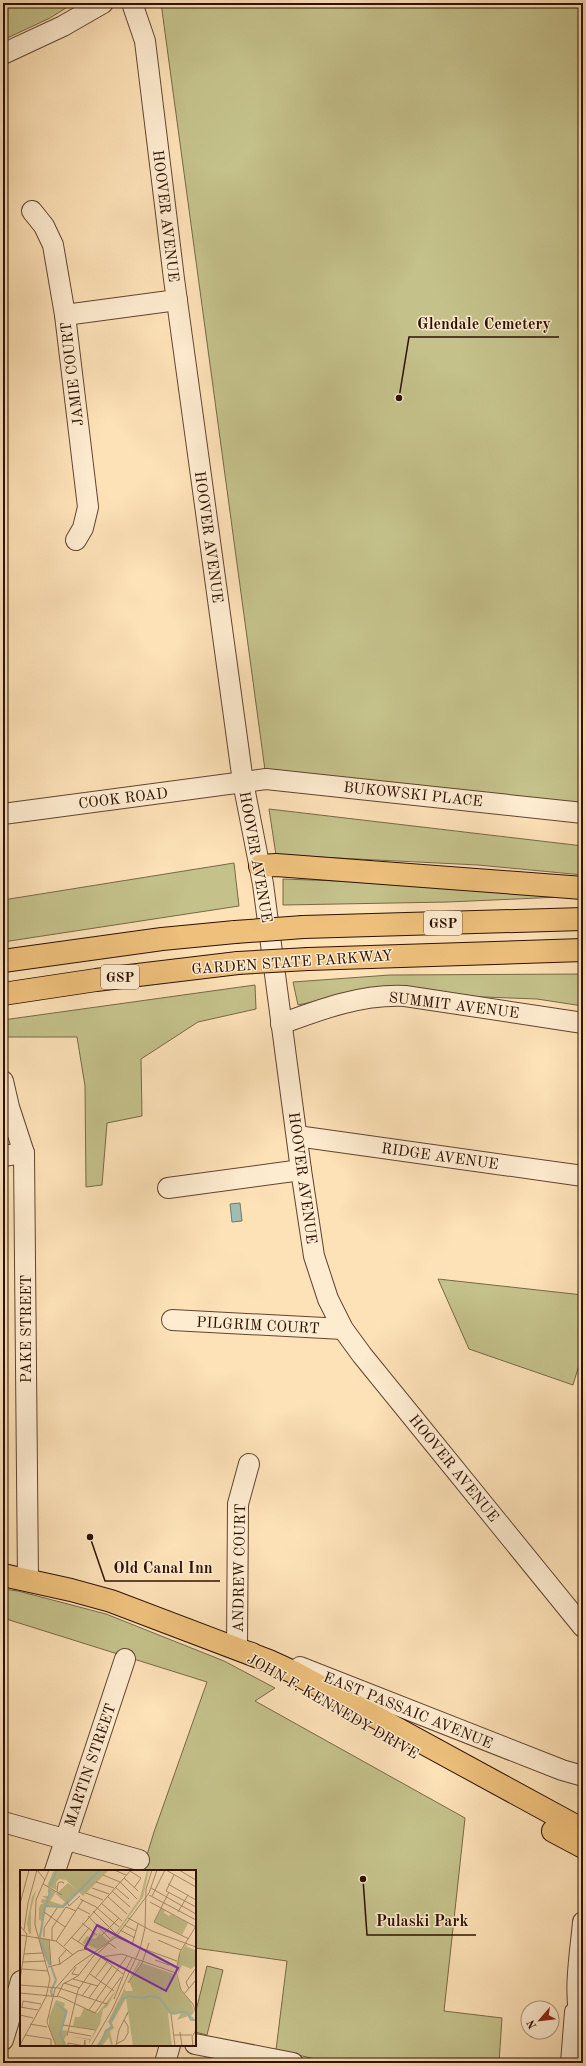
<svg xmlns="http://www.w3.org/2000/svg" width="586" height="2066" font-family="'Old Standard TT',serif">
<rect width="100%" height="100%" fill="#fde1b7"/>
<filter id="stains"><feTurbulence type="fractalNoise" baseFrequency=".005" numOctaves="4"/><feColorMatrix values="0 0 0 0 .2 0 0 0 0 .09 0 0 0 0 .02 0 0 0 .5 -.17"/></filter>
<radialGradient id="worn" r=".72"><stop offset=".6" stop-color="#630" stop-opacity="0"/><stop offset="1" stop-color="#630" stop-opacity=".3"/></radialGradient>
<g fill="#c4c18b" stroke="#786847">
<path d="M 3,3 L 74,3 L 50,18 L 3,40 Z"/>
<path d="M 161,3 L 583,3 L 583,806 L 265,770 Z"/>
<path d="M 269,809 L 583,846 L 583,875 L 478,865 L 276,855 Z"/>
<path d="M 234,863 L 239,906 L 3,942 L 3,900 Z"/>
<path d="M 283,879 L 449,885 L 583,896 L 448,902 L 283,905 Z"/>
<path d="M 583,974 L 583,1006 L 537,999 L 458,996 L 388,986 L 298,1005 L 293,982 L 390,975 Z"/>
<path d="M 255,985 L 256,1009 L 198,1022 L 141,1059 L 142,1116 L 107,1123 L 102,1185 L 86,1187 L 85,1086 L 77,1037 L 3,1037 L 3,1020 Z"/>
<path d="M 438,1279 L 583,1295 L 583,1352 L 573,1385 L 469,1349 Z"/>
<path d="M 3,1589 L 18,1591 L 106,1614 L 224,1661 L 275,1688 L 255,1701 L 465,1818 L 444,2011 L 502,2018 L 499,2063 L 333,2063 L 276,2050 L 287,1961 L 195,1948 L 195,1871 L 142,1871 L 154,1832 L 207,1682 L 3,1618 Z"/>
<path d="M 207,1966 L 223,1970 L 207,2035 L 195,2032 L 195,2015 Z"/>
</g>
<path fill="#9fbdb2" stroke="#71786c" d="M 240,1203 L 242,1221 L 232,1222 L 230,1204 Z"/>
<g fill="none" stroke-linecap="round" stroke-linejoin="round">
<g stroke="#614430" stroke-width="22">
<g id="minor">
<path d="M 132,3 L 145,41 L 174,279 L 243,782 L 263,884 L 301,1170 L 314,1256 L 328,1299 L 343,1329 L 362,1355 L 583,1627"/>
<path d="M 3,54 L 63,26 L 103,3"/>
<path d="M 32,211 L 44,226 L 53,245 L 65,315 L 88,507 L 83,528 L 76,540"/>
<path d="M 65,315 L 177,300"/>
<path d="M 3,814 L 266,779 L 583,813"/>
<path d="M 281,1024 C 321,1009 362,994 405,996 L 583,1023"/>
<path d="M 3,1081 L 9,1107 L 24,1153 L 28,1580"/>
<path d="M 297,1136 L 583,1176"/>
<path d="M 3,1156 L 24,1153"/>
<path d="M 168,1188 L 301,1170"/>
<path d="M 172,1320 L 343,1329"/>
<path d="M 249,1464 L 238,1504 L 237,1649 L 252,1653"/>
<path d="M 300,1667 L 562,1770 L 583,1776"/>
<path d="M 3,1822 L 139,1860"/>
<path d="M 55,1871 L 125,1659"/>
<path d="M 583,1922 C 580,1957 572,1996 583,2030"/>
<path d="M 3,2040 L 21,1981"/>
<path d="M 195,2044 L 293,2063"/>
<path d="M 165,2063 L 170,2045"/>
<path d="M 571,2063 L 575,2012"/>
</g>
</g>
<g stroke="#2d1003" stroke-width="24">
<g id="major">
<path d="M 3,1575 L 71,1590 L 111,1601 L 269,1661 L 293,1672 L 583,1830"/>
<path d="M 553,1831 L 583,1847"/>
</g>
</g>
<g stroke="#2d1003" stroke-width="24">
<g id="highway">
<path d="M 260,866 L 276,865 L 583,888"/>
<path d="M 303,927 L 583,919"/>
<path d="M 308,959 L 583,950"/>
<path d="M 3,961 L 162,939 L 235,932"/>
<path d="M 3,994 L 96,980 L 238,963"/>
</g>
</g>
<use href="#minor" stroke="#feecd0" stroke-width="20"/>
<use href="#major" stroke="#eec07c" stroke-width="22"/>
<use href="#highway" stroke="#eec07c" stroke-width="22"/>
<g stroke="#2d1003" stroke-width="24" stroke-linecap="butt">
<g id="highway-bridge">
<path d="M 235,932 L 303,927"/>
<path d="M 238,963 L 308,959"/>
</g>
</g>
<use href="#highway-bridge" stroke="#eec07c" stroke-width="22"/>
</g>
<g text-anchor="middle" stroke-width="3" stroke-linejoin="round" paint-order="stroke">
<g fill="#feecd0" stroke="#6c5240" stroke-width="1">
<rect x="424" y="911" width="38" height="24" rx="3"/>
<rect x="101" y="965" width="38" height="24" rx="3"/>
</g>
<g font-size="14" font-weight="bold" fill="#2d1003">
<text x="443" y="928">GSP</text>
<text x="120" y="982">GSP</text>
</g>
<g font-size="15" fill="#2d1003" stroke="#feecd0">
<text transform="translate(166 216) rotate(83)" y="5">HOOVER AVENUE</text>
<text transform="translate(72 374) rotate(-97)" y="5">JAMIE COURT</text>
<text transform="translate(209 537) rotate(82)" y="5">HOOVER AVENUE</text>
<text transform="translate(413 794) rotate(6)" y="5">BUKOWSKI PLACE</text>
<text transform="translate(123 798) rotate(-7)" y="5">COOK ROAD</text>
<text transform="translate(256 857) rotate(80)" y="5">HOOVER AVENUE</text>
<text transform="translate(292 962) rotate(-4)" y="5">GARDEN STATE PARKWAY</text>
<text transform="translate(454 1005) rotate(7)" y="5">SUMMIT AVENUE</text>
<text transform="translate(440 1156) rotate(8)" y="5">RIDGE AVENUE</text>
<text transform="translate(303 1178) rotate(82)" y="5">HOOVER AVENUE</text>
<text transform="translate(258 1325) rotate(3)" y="5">PILGRIM COURT</text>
<text transform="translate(26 1329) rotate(-90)" y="5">PAKE STREET</text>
<text transform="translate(454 1468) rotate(51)" y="5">HOOVER AVENUE</text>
<text transform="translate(239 1568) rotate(-89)" y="5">ANDREW COURT</text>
<text transform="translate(333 1706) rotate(30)" y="5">JOHN F. KENNEDY DRIVE</text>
<text transform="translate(408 1710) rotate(22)" y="5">EAST PASSAIC AVENUE</text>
<text transform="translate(90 1765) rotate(-71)" y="5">MARTIN STREET</text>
</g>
</g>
<g transform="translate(20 1870)">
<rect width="176" height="176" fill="#fde1b7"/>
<path d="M 34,0 L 89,0 L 63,26 L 59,22 L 42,38 L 26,36 L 20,67 L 28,69 L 31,95 L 29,96 L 21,79 L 19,67 L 22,51 L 19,50 L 19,38 L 21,34 L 24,34 L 21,32 L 22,29 L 28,30 L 22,26 L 28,26 L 28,18 L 36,22 L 30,31 L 42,35 L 45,32 L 36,24 L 38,22 L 48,13 L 57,20 L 46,10 L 39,9 L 36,13 L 37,20 L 27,16 ZM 127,0 L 129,0 L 123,27 L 95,66 L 88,73 L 77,79 L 62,73 L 67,66 L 75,69 L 80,63 L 88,71 L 95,64 L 120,28 ZM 16,20 L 11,40 L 11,64 L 9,64 L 7,53 L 12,27 ZM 141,38 L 145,40 L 144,43 L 149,46 L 151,44 L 168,53 L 162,65 L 134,52 ZM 166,74 L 167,77 L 176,80 L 176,95 L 171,99 L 162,95 L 158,104 L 158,87 ZM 113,89 L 87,137 L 83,139 L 80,154 L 69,174 L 69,170 L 49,166 L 71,169 L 75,160 L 53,156 L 55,147 L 60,147 L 64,138 L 78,143 L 96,120 ZM 119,91 L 121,92 L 104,118 L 106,121 L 113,121 L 109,111 L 122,93 L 156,105 L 161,121 L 171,132 L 174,142 L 171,146 L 176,150 L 171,150 L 168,146 L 157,150 L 161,143 L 154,145 L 148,143 L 152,176 L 113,176 L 106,128 L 92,153 L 94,158 L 90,161 L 93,176 L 91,176 L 89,167 L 82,176 L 76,176 L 85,164 L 84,161 L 91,156 L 88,152 L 111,105 ZM 36,130 L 45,133 L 44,137 L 48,141 L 42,160 L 48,161 L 44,170 L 47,176 L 36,176 L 29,156 L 29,147 Z" fill="#c4c18b"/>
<path fill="none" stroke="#9fbdb2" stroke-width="2" d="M 30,16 L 37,0M 26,35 L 30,22 L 29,19M 20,67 L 25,36 L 43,37 L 80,0M 21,72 L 30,95M 31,96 L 36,110 L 31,121 L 32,126M 36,133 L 46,142 L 40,164 L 45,176M 79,176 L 86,161 L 92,157 L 90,152 L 102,129 L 109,126 L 123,128 L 129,126 L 139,128 L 151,143 L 167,142 L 171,150 L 176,150"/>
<path fill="none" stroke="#aa8d6f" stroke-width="1" d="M 17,0 L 25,10M 94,0 L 106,5M 146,0 L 176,17M 159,0 L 176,10M 110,1 L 121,8 L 114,18M 83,5 L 100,12M 154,5 L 146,21 L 176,37M 104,8 L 118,21M 76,12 L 94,18M 100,12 L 117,29M 23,14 L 42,25M 148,14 L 176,30M 95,17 L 109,29M 72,18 L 89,24M 131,18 L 176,44M 92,21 L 110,37M 37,22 L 38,13 L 40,12 L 42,12 L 44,13 L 42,12M 149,22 L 134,52 L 169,69M 66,23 L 83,30M 129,25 L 176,50M 87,26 L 107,44M 132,26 L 145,0M 60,29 L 76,37 L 99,57M 47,32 L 49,36 L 60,26M 130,32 L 176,57M 81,33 L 102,51M 0,34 L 9,0M 58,38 L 70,44M 73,41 L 96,64M 24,42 L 45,57M 158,42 L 168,25M 68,46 L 90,69M 108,48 L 132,61 L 176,77M 62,53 L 77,65M 104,55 L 116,61M 0,56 L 7,64 L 0,110M 176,56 L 160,82 L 156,101 L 161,120 L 173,134 L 176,144M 4,60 L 8,33 L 17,0M 100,60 L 115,68M 0,65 L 36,71 L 53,85M 82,65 L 99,48M 24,67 L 24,58 L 37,38M 51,67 L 81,87 L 102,84 L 156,103M 96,67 L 117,76M 29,69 L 31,95M 32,70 L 32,58 L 46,37 L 56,41M 138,70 L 161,80M 36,71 L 63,30M 58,72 L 69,58M 112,75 L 118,54M 44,76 L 111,0M 64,77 L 75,63M 124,79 L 157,91M 4,84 L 22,83M 76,85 L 89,73 L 96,78M 135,90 L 149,95M 3,92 L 26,91M 40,95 L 39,88 L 47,79M 28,97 L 40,94 L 58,81 L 67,79M 56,97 L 52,104 L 59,105M 2,99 L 28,101M 105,101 L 112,88M 70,104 L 94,121M 75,108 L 87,92M 53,109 L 78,116M 44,113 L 60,118M 108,113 L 122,93 L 129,73M 0,115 L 39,118 L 87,134M 169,119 L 166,112 L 176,98M 0,123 L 41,127 L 75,143M 164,124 L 176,110M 62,126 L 71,114M 37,127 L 43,114 L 58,106 L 75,84M 69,128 L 92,96M 94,129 L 105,101M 0,137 L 18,140M 2,137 L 3,131 L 21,134M 69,140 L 107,86M 75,143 L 101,107M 151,144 L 155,176M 0,145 L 13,148M 10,154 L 27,157M 43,155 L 75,160M 49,162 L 71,166M 160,162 L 162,176M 5,165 L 31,169 L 31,176M 154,165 L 172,165M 47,166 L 58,120 L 81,87 L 103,104M 96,174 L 104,170 L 108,163 L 108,156 L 104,150M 0,175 L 26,127 L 30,109 L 15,55 L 16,30 L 29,0M 36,176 L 27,152 L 35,119 L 55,96 L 96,67 L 129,23 L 137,0M 48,176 L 48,173 L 64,176M 64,176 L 65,170 L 65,176M 71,176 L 92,140 L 120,79 L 125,58 L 126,19 L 132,0M 96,176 L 99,160 L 108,142 L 107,145M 173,176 L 172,167 L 176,160"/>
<path fill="#7b2cbf" fill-opacity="0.15" stroke="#7b2cbf" stroke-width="2" d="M 77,55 L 158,98 L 146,121 L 65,78 Z"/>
<rect width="176" height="176" fill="none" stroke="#2d1003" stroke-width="2"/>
</g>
<path fill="none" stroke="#2d1003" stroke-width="1.5" d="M399 398L409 337H559M90 1537L105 1581H220M363 1879L367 1935H476"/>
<g fill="#2d1003" stroke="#feecd0" stroke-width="1.5">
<circle cx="399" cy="398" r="4"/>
<circle cx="90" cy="1537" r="4"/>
<circle cx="363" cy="1879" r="4"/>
</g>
<g font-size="16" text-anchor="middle" font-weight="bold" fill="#2d1003" stroke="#feecd0" stroke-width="3" stroke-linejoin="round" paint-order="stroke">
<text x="484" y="329">Glendale Cemetery</text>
<text x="163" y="1573">Old Canal Inn</text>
<text x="422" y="1926">Pulaski Park</text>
</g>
<rect width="586" height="2066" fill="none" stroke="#fde1b7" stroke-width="16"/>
<rect x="4" y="4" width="578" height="2058" fill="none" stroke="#2d1003" stroke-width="2"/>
<rect x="8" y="8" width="570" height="2050" fill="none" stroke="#2d1003"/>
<g transform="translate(540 2020) rotate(242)"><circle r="19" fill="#feecd0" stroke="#aa947e"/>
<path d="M0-3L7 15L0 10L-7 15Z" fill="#8f2418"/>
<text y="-6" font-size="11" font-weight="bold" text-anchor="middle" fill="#2d1003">N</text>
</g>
<rect width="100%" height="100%" filter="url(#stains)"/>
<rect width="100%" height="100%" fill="url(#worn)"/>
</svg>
